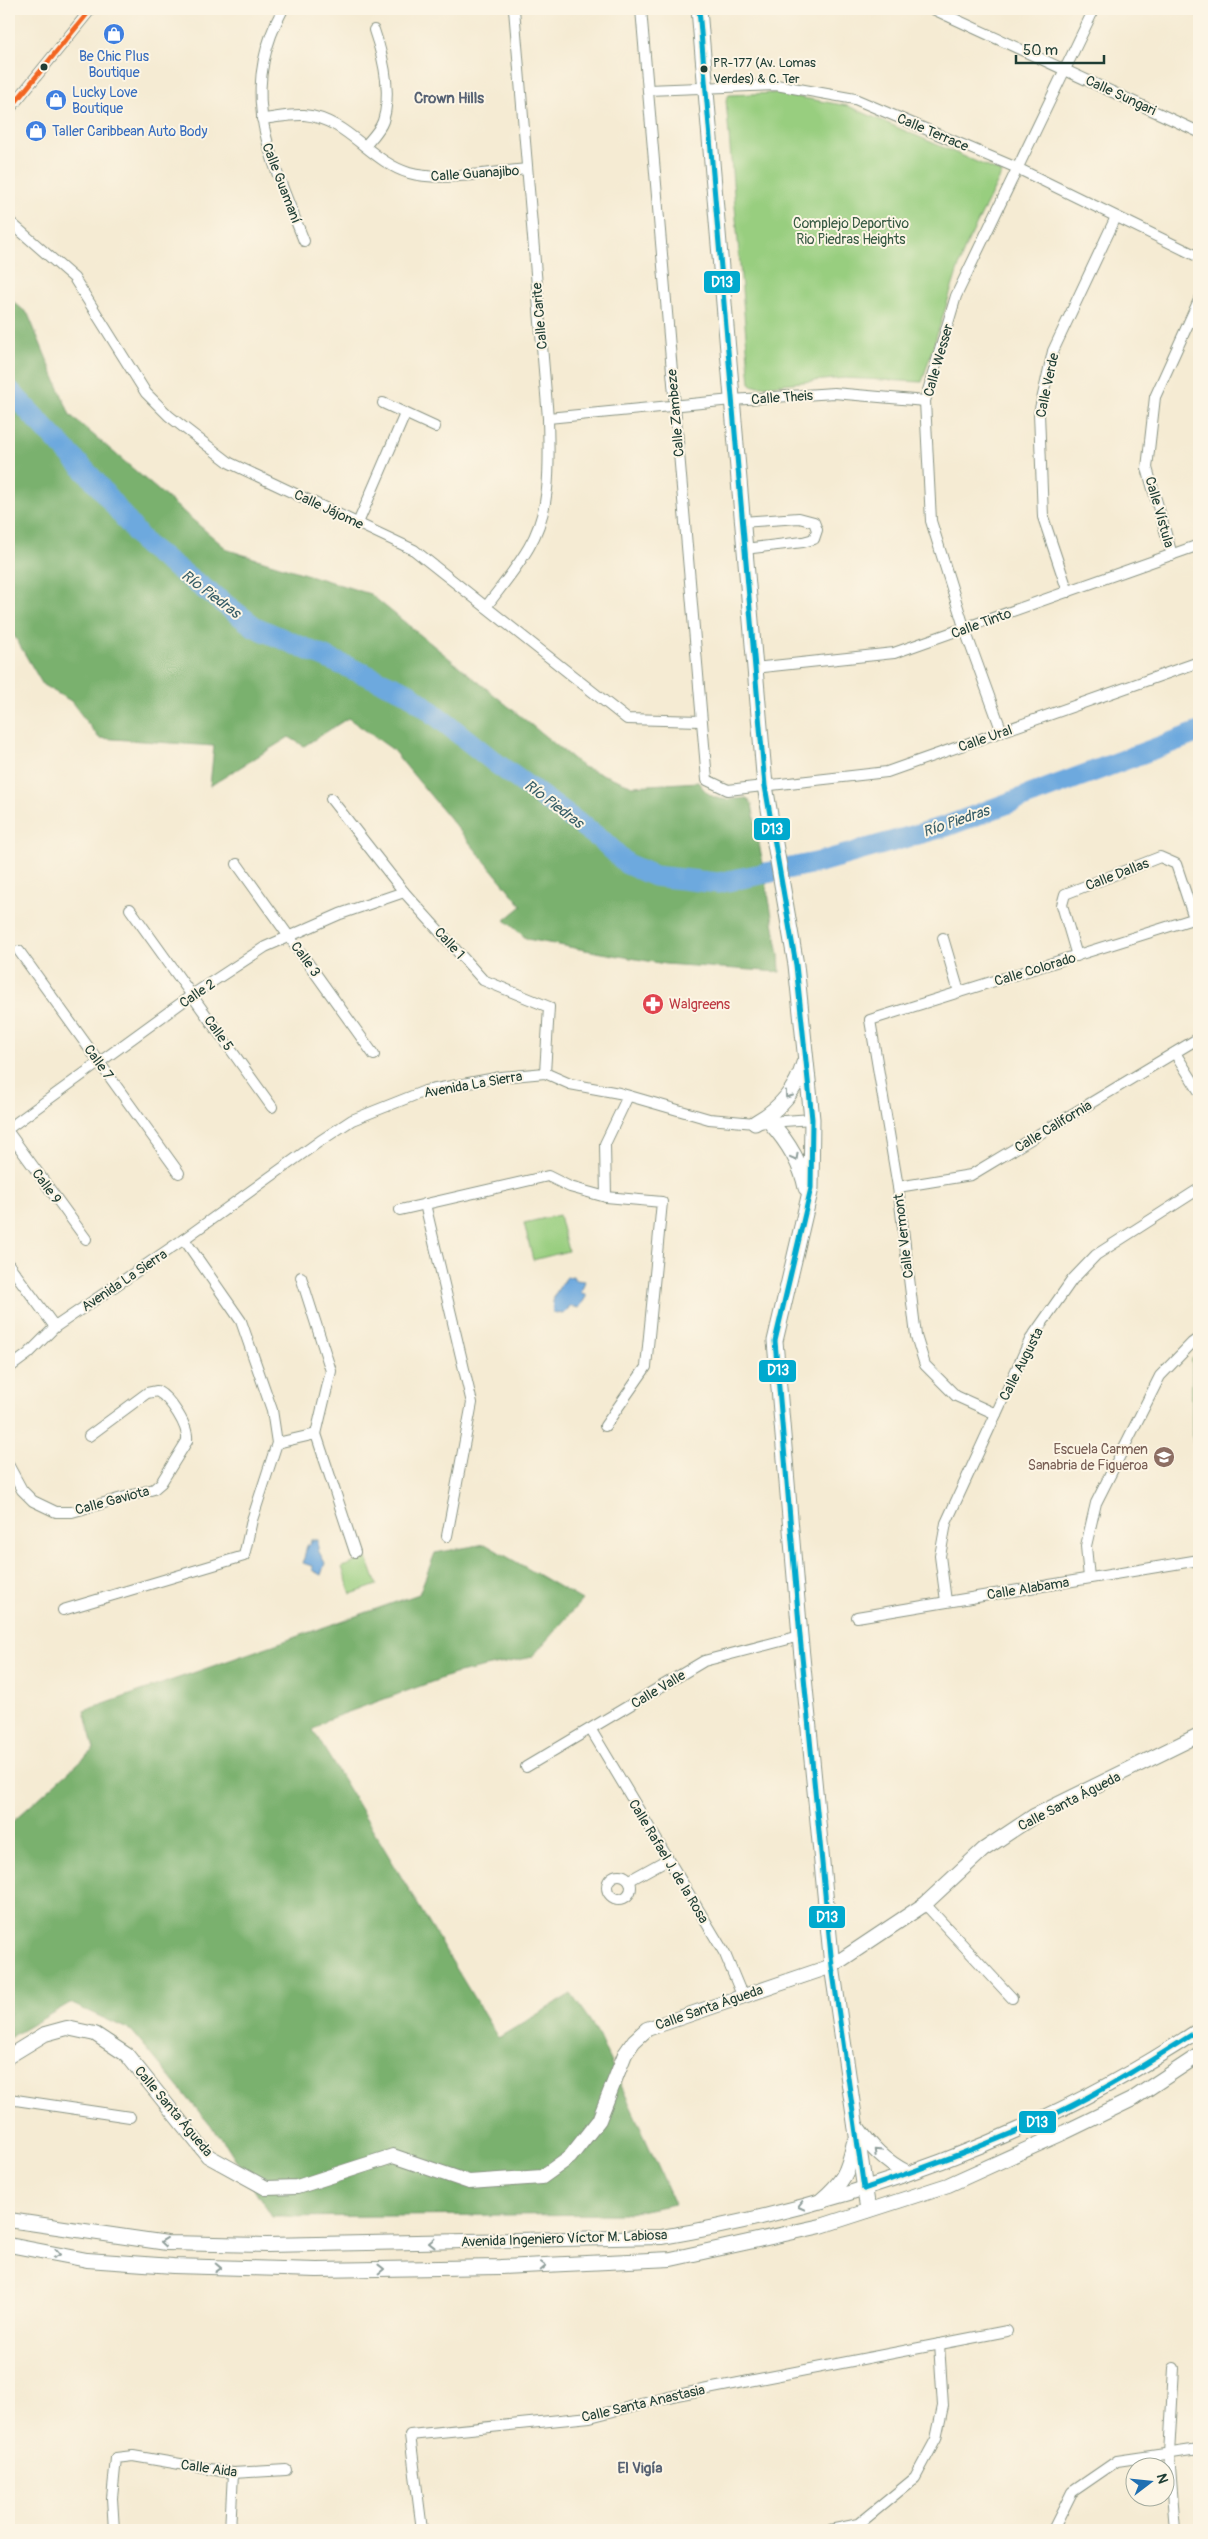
<svg xmlns="http://www.w3.org/2000/svg" width="1208" height="2539" font-family="Pangolin,sans-serif">
<rect width="100%" height="100%" fill="#fcf5e5"/>
<filter id="ink" filterUnits="userSpaceOnUse"><feTurbulence type="fractalNoise" baseFrequency=".02" numOctaves="2"/><feDisplacementMap in="SourceGraphic" scale="10" xChannelSelector="R" yChannelSelector="G"/><feConvolveMatrix kernelMatrix="1 2 1 2 8 2 1 2 1" color-interpolation-filters="sRGB"/></filter>
<filter id="wash" filterUnits="userSpaceOnUse"><feTurbulence type="fractalNoise" baseFrequency=".0096" numOctaves="4" result="noise"/><feDisplacementMap in="SourceGraphic" scale="20" xChannelSelector="R" yChannelSelector="G"/><feGaussianBlur stdDeviation="1.12" result="paint"/><feColorMatrix in="noise" values="0 0 0 0 0 0 0 0 0 0 0 0 0 0 0 0 0 1.4 0 .05"/><feComposite in="paint" operator="in"/></filter>
<g filter="url(#wash)">
<rect width="100%" height="100%" fill="#f5ebd3"/>
<g fill="#98ce7f" stroke="#5c865a">
<path d="M 775,93 L 848,106 L 1002,173 L 964,250 L 922,382 L 844,378 L 761,386 L 754,386 L 750,383 L 726,100 L 729,95 Z"/>
<path d="M 559,1215 L 568,1251 L 533,1260 L 524,1223 Z"/>
<path d="M 1199,1353 L 1199,1479 L 1192,1435 L 1192,1359 Z"/>
<path d="M 367,1558 L 377,1585 L 351,1594 L 342,1567 Z"/>
</g>
<g fill="#7ab16e" stroke="#4c7751">
<path d="M 9,298 L 28,314 L 70,415 L 228,550 L 370,594 L 583,767 L 633,786 L 698,782 C 713,803 723,800 747,798 L 752,804 L 779,955 L 780,972 L 665,964 L 585,950 L 527,939 L 505,920 L 522,906 L 392,749 L 348,718 L 304,746 L 289,737 L 210,786 L 214,746 L 99,738 L 71,701 L 43,685 L 9,627 Z"/>
<path d="M 485,1544 L 582,1600 L 532,1657 L 454,1674 L 326,1720 L 313,1730 L 498,2038 L 571,1994 L 595,2028 L 675,2204 L 623,2214 L 272,2217 L 226,2144 L 132,2031 L 70,2003 L 9,2038 L 9,1825 L 94,1749 L 84,1711 L 419,1594 L 435,1553 Z"/>
</g>
<g fill="#6da9de" stroke="#467389">
<path d="M 573,1276 L 575,1280 L 585,1281 L 581,1293 L 586,1294 L 586,1297 L 579,1308 L 570,1306 L 564,1314 L 553,1313 C 550,1298 558,1289 567,1277 Z"/>
<path d="M 311,1540 L 318,1540 L 318,1550 L 325,1563 L 321,1575 L 312,1570 L 312,1566 L 303,1563 L 307,1545 L 310,1545 Z"/>
</g>
<g fill="none" stroke-linecap="round" stroke-linejoin="round">
<path stroke="#6da9de" stroke-width="21" d="M 9,390 L 95,481 L 146,545 L 255,627 L 408,693 L 497,764 L 603,841 L 627,864 L 654,876 L 718,883 L 820,862 L 947,826 L 1199,732"/>
</g>
</g>
<g filter="url(#ink)">
<g fill="none" stroke-linecap="round" stroke-linejoin="round">
<g stroke="#8a9484" stroke-width="12">
<g id="street">
<path d="M 283,9 C 236,95 272,159 304,241"/>
<path d="M 641,9 L 707,780 L 728,790 L 887,772 L 1199,662"/>
<path d="M 933,9 L 1199,132"/>
<path d="M 1195,9 L 1199,11"/>
<path d="M 648,90 L 776,85 L 855,99 L 1017,168 L 1199,257"/>
<path d="M 9,110 L 91,9"/>
<path d="M 262,119 C 275,118 290,114 304,115 C 348,119 369,161 409,173 C 440,182 493,172 527,169"/>
<path d="M 365,146 C 371,139 380,130 383,121 C 392,93 383,56 374,30"/>
<path d="M 9,221 L 74,278 L 146,393 L 169,416 L 230,463 L 414,550 L 627,719 L 701,721"/>
<path d="M 383,403 L 435,427"/>
<path d="M 548,418 L 732,400 L 834,393 L 925,401"/>
<path d="M 742,522 L 799,518 L 814,522 L 817,530 L 814,539 L 803,542 L 744,549"/>
<path d="M 358,523 L 405,414"/>
<path d="M 1172,555 L 1147,468 L 1155,397 L 1199,300"/>
<path d="M 1068,592 L 1043,517 L 1039,413 L 1053,351 L 1116,217"/>
<path d="M 486,607 C 500,588 517,568 529,547 C 552,508 549,462 548,418 L 514,9"/>
<path d="M 754,668 L 894,653 L 1199,545"/>
<path d="M 1002,732 L 965,630 L 931,521 L 925,401 L 956,296 L 1094,9"/>
<path d="M 331,799 L 404,892 L 483,980 L 549,1007 L 545,1073"/>
<path d="M 237,864 L 374,1055"/>
<path d="M 130,909 L 272,1107"/>
<path d="M 943,938 L 959,992"/>
<path d="M 19,951 L 179,1173"/>
<path d="M 1077,956 L 1062,905 L 1065,894 L 1160,857 L 1176,864 L 1194,918"/>
<path d="M 1175,1053 L 1199,1091"/>
<path d="M 9,1128 L 192,995 L 265,947 L 340,914 L 404,892"/>
<path d="M 9,1133 L 86,1239"/>
<path d="M 898,1187 L 971,1175 L 1199,1038"/>
<path d="M 425,1204 L 472,1403 L 447,1536"/>
<path d="M 400,1210 L 548,1176 L 570,1187 L 606,1197"/>
<path d="M 9,1265 L 55,1327"/>
<path d="M 301,1277 L 331,1371 L 316,1434"/>
<path d="M 9,1368 L 28,1354 L 55,1327 L 184,1239 L 320,1141 L 352,1120 L 425,1091 L 501,1077 L 545,1073 L 570,1084 L 619,1093 L 709,1119 L 755,1123 L 812,1119"/>
<path d="M 996,1414 L 956,1396 L 925,1365 L 916,1336 L 898,1187 L 870,1020 L 1199,917"/>
<path d="M 605,1426 L 646,1367 L 662,1202 L 606,1197 L 605,1144 L 628,1096"/>
<path d="M 277,1443 L 316,1434 L 355,1552"/>
<path d="M 9,1466 L 22,1490 L 33,1501 L 56,1512 L 72,1512 L 154,1489 L 161,1483 L 187,1441 C 189,1426 170,1398 157,1391 L 147,1393 L 89,1436"/>
<path d="M 1089,1578 L 1086,1546 L 1096,1503 L 1160,1376 L 1192,1343 L 1199,1338"/>
<path d="M 946,1601 L 940,1556 L 946,1523 L 1030,1340 L 1072,1280 L 1096,1255 L 1199,1189"/>
<path d="M 63,1610 L 244,1556 L 252,1520 L 277,1443 L 272,1410 L 241,1321 L 184,1239"/>
<path d="M 857,1617 L 1199,1560"/>
<path d="M 591,1730 L 725,1954 L 742,1995"/>
<path d="M 526,1767 L 704,1661 L 800,1636"/>
<circle cx="619" cy="1887" r="12"/>
<path d="M 630,1880 L 668,1859"/>
<path d="M 925,1904 L 1012,1998"/>
<path d="M 9,2099 L 130,2117"/>
<path d="M 1174,2368 L 1169,2454 L 1175,2530"/>
<path d="M 114,2530 L 112,2498 L 116,2458 L 133,2456 L 233,2473 L 286,2470"/>
<path d="M 230,2530 L 233,2473"/>
<path d="M 422,2530 L 410,2435 L 590,2417 L 677,2395 L 1007,2331"/>
<path d="M 830,2530 L 859,2524 L 915,2478 L 936,2439 L 943,2406 L 939,2344"/>
<path d="M 1053,2530 L 1072,2492 L 1117,2461 L 1199,2449"/>
</g>
</g>
<g stroke="#8a9484" stroke-width="16">
<g id="secondary">
<path d="M 9,2056 L 45,2034 L 67,2028 L 95,2034 L 127,2055 L 208,2156 L 266,2188 L 297,2187 L 393,2156 L 469,2182 L 542,2177 L 570,2157 L 599,2120 L 625,2054 L 634,2041 L 647,2029 L 832,1966 L 925,1904 L 983,1850 L 1034,1816 L 1199,1735"/>
<path d="M 9,2220 L 167,2243 L 267,2245 L 662,2237 C 852,2205 1039,2136 1199,2030"/>
<path d="M 9,2245 L 87,2260 L 173,2266 L 317,2270 L 500,2267 L 671,2259 L 821,2226 L 948,2185 L 1065,2132 L 1131,2100 L 1199,2055"/>
</g>
</g>
<g stroke="#8a9484" stroke-width="17">
<g id="primary">
<path d="M 699,9 L 765,786 L 796,965 L 812,1119 L 811,1188 L 775,1341 L 800,1636 L 832,1966 L 868,2210"/>
<path d="M 770,1122 C 787,1141 801,1162 806,1188"/>
<path d="M 755,1123 C 779,1110 797,1089 804,1063"/>
<path d="M 856,2126 C 871,2147 884,2161 907,2173"/>
<path d="M 821,2201 C 843,2182 848,2173 854,2144"/>
</g>
</g>
<use href="#street" stroke="#fff" stroke-width="10"/>
<use href="#secondary" stroke="#fff" stroke-width="14"/>
<use href="#primary" stroke="#fff" stroke-width="15"/>
<g stroke="#fcf5e5" stroke-width="9">
<g id="bus-1">
<path d="M 699,9 L 765,786 L 796,965 L 812,1119 L 811,1188 L 775,1341 L 800,1636 L 832,1966 L 864,2189"/>
<path d="M 864,2189 C 928,2166 993,2143 1055,2114 C 1105,2090 1152,2060 1199,2030"/>
</g>
</g>
<g stroke="#fcf5e5" stroke-width="9">
<path id="bus-2" d="M 9,110 L 91,9"/>
</g>
<use href="#bus-1" stroke="#00a9ce" stroke-width="5"/>
<use href="#bus-2" stroke="#f26522" stroke-width="5"/>
</g>
<defs><path id="oneway-chevron" d="M-2-3.5L2.5 0L-2 3.5" fill="none" stroke-width="1.6" stroke-linecap="round" stroke-linejoin="round" transform="scale(1.25)"/></defs>
<g stroke="#8f9e9a">
<use href="#oneway-chevron" transform="translate(788 1095) rotate(126)"/>
<use href="#oneway-chevron" transform="translate(795 1157) rotate(62)"/>
<use href="#oneway-chevron" transform="translate(877 2152) rotate(-136)"/>
<use href="#oneway-chevron" transform="translate(801 2206) rotate(166)"/>
<use href="#oneway-chevron" transform="translate(164 2242) rotate(-174)"/>
<use href="#oneway-chevron" transform="translate(432 2243) rotate(179)"/>
<use href="#oneway-chevron" transform="translate(57 2254) rotate(11)"/>
<use href="#oneway-chevron" transform="translate(543 2266) rotate(-2)"/>
<use href="#oneway-chevron" transform="translate(218 2268) rotate(2)"/>
<use href="#oneway-chevron" transform="translate(381 2269) rotate(-1)"/>
</g>
</g>
<defs>
<g id="shop-disc" transform="scale(1.125)"><circle r="9.5" fill="#3f7fe0" stroke="#fcf5e5"/><path d="M-5-2.5h2.3a2.7 3.5 0 0 1 5.4 0H5L5.5 6h-11ZM-1.5-2.5h3a1.5 2.3 0 0 0-3 0Z" fill="#fff"/></g>
<g id="pharmacy-disc" transform="scale(1.125)"><circle r="9.5" fill="#e0444e" stroke="#fcf5e5"/><path d="M-2-6h4v4h4v4h-4v4h-4v-4h-4v-4h4Z" fill="#fff"/></g>
<g id="school-disc" transform="scale(1.125)"><circle r="9.5" fill="#8d6e63" stroke="#fcf5e5"/><path d="M0-5L7-2L0 1L-7-2ZM-4 1L0 2.5L4 1V4Q0 6-4 4Z" fill="#fff"/></g>
</defs>
<g fill-rule="evenodd">
<use href="#shop-disc" x="114" y="34"/>
<use href="#shop-disc" x="56" y="100"/>
<use href="#shop-disc" x="36" y="131"/>
<use href="#pharmacy-disc" x="653" y="1004"/>
<use href="#school-disc" x="1164" y="1457"/>
</g>
<g fill="#1f3d34" stroke="#fcf5e5" stroke-width="2">
<circle cx="44" cy="67" r="4.5"/>
<circle cx="704" cy="69" r="4.5"/>
</g>
<g text-anchor="middle" stroke-width="4" stroke-linejoin="round" paint-order="stroke">
<g font-size="13" fill="#1f3d34" stroke="#fcf5e5" text-anchor="start">
<text x="713" y="67">PR-177 (Av. Lomas<tspan x="713" dy="16">Verdes) &amp; C. Ter</tspan></text>
</g>
<g font-size="14" fill="#366cbe" stroke="#fcf5e5" text-anchor="start">
<text x="114" y="61" text-anchor="middle">Be Chic Plus<tspan x="114" dy="16">Boutique</tspan></text>
<text x="72" y="97">Lucky Love<tspan x="72" dy="16">Boutique</tspan></text>
<text x="52" y="136">Taller Caribbean Auto Body</text>
</g>
<g font-size="14" fill="#1f3d34" stroke="#fcf5e5">
<text transform="translate(1121 95) rotate(25)" y="5">Calle Sungari</text>
<text transform="translate(933 132) rotate(23)" y="5">Calle Terrace</text>
<text transform="translate(475 173) rotate(-4)" y="5">Calle Guanajibo</text>
<text transform="translate(282 183) rotate(69)" y="5">Calle Guamaní</text>
<text transform="translate(539 316) rotate(-95)" y="5">Calle Carite</text>
<text transform="translate(938 360) rotate(-74)" y="5">Calle Wesser</text>
<text transform="translate(1047 385) rotate(-78)" y="5">Calle Verde</text>
<text transform="translate(782 397) rotate(-4)" y="5">Calle Theis</text>
<text transform="translate(675 413) rotate(-95)" y="5">Calle Zambeze</text>
<text transform="translate(329 509) rotate(25)" y="5">Calle Jájome</text>
<text transform="translate(1160 512) rotate(74)" y="5">Calle Vístula</text>
<text transform="translate(981 623) rotate(-20)" y="5">Calle Tinto</text>
<text transform="translate(985 738) rotate(-19)" y="5">Calle Ural</text>
<text transform="translate(1117 874) rotate(-21)" y="5">Calle Dallas</text>
<text transform="translate(450 943) rotate(48)" y="5">Calle 1</text>
<text transform="translate(306 959) rotate(54)" y="5">Calle 3</text>
<text transform="translate(1035 969) rotate(-17)" y="5">Calle Colorado</text>
<text transform="translate(197 993) rotate(-34)" y="5">Calle 2</text>
<text transform="translate(219 1033) rotate(54)" y="5">Calle 5</text>
<text transform="translate(99 1062) rotate(54)" y="5">Calle 7</text>
<text transform="translate(473 1084) rotate(-10)" y="5">Avenida La Sierra</text>
<text transform="translate(1053 1126) rotate(-31)" y="5">Calle California</text>
<text transform="translate(47 1186) rotate(54)" y="5">Calle 9</text>
<text transform="translate(903 1236) rotate(-97)" y="5">Calle Vermont</text>
<text transform="translate(124 1280) rotate(-34)" y="5">Avenida La Sierra</text>
<text transform="translate(1021 1364) rotate(-63)" y="5">Calle Augusta</text>
<text transform="translate(112 1500) rotate(-15)" y="5">Calle Gaviota</text>
<text transform="translate(1028 1588) rotate(-9)" y="5">Calle Alabama</text>
<text transform="translate(658 1689) rotate(-31)" y="5">Calle Valle</text>
<text transform="translate(1069 1801) rotate(-27)" y="5">Calle Santa Águeda</text>
<text transform="translate(669 1861) rotate(59)" y="5">Calle Rafael J. de la Rosa</text>
<text transform="translate(709 2007) rotate(-19)" y="5">Calle Santa Águeda</text>
<text transform="translate(174 2111) rotate(50)" y="5">Calle Santa Águeda</text>
<text transform="translate(564 2238) rotate(-2)" y="5">Avenida Ingeniero Víctor M. Labiosa</text>
<text transform="translate(643 2403) rotate(-13)" y="5">Calle Santa Anastasia</text>
<text transform="translate(209 2468) rotate(8)" y="5">Calle Aida</text>
</g>
<g font-size="14" fill="#375a43" stroke="#fcf5e5">
<text x="851" y="228">Complejo Deportivo<tspan x="851" dy="16">Rio Piedras Heights</tspan></text>
</g>
<g font-size="14" fill="#be3a42" stroke="#fcf5e5" text-anchor="start">
<text x="669" y="1009">Walgreens</text>
</g>
<g font-size="14" fill="#785e54" stroke="#fcf5e5" text-anchor="end">
<text x="1148" y="1454">Escuela Carmen<tspan x="1148" dy="16">Sanabria de Figueroa</tspan></text>
</g>
<g font-size="15" font-weight="bold" fill="#586374" stroke="#fcf5e5">
<text x="449" y="103">Crown Hills</text>
<text x="640" y="2473">El Vigía</text>
</g>
<g font-size="15" font-style="italic" fill="#365d67" stroke="#fcf5e5">
<text transform="translate(211 594) rotate(37)" y="5">Río Piedras</text>
<text transform="translate(554 804) rotate(37)" y="5">Río Piedras</text>
<text transform="translate(956 821) rotate(-19)" y="5">Río Piedras</text>
</g>
</g>
<g stroke="#fcf5e5" stroke-width="2">
<rect x="703" y="270" width="38" height="24" rx="5" fill="#00a9ce"/>
<rect x="753" y="817" width="38" height="24" rx="5" fill="#00a9ce"/>
<rect x="758" y="1359" width="39" height="24" rx="5" fill="#00a9ce"/>
<rect x="808" y="1905" width="38" height="24" rx="5" fill="#00a9ce"/>
<rect x="1018" y="2110" width="39" height="24" rx="5" fill="#00a9ce"/>
</g>
<g font-size="14" text-anchor="middle" font-weight="bold" fill="#fff">
<text x="722" y="287">D13</text>
<text x="772" y="834">D13</text>
<text x="778" y="1375">D13</text>
<text x="827" y="1922">D13</text>
<text x="1037" y="2127">D13</text>
</g>
<rect width="1208" height="2539" fill="none" stroke="#fcf5e5" stroke-width="30"/>
<g transform="translate(1150 2482) rotate(74)"><circle r="24" fill="#fcf5e5" stroke="#a4ab9e"/>
<path d="M0-4L9 19L0 12L-9 19Z" fill="#1f6fb2"/>
<text y="-8" font-size="14" font-weight="bold" text-anchor="middle" fill="#1f3d34">N</text>
</g>
<path d="M1016 55v8h88v-8" fill="none" stroke="#1f3d34" stroke-width="2.5"/>
<text x="1023" y="55" font-size="15" fill="#1f3d34" stroke="#fcf5e5" stroke-width="4" paint-order="stroke">50 m</text>
</svg>
